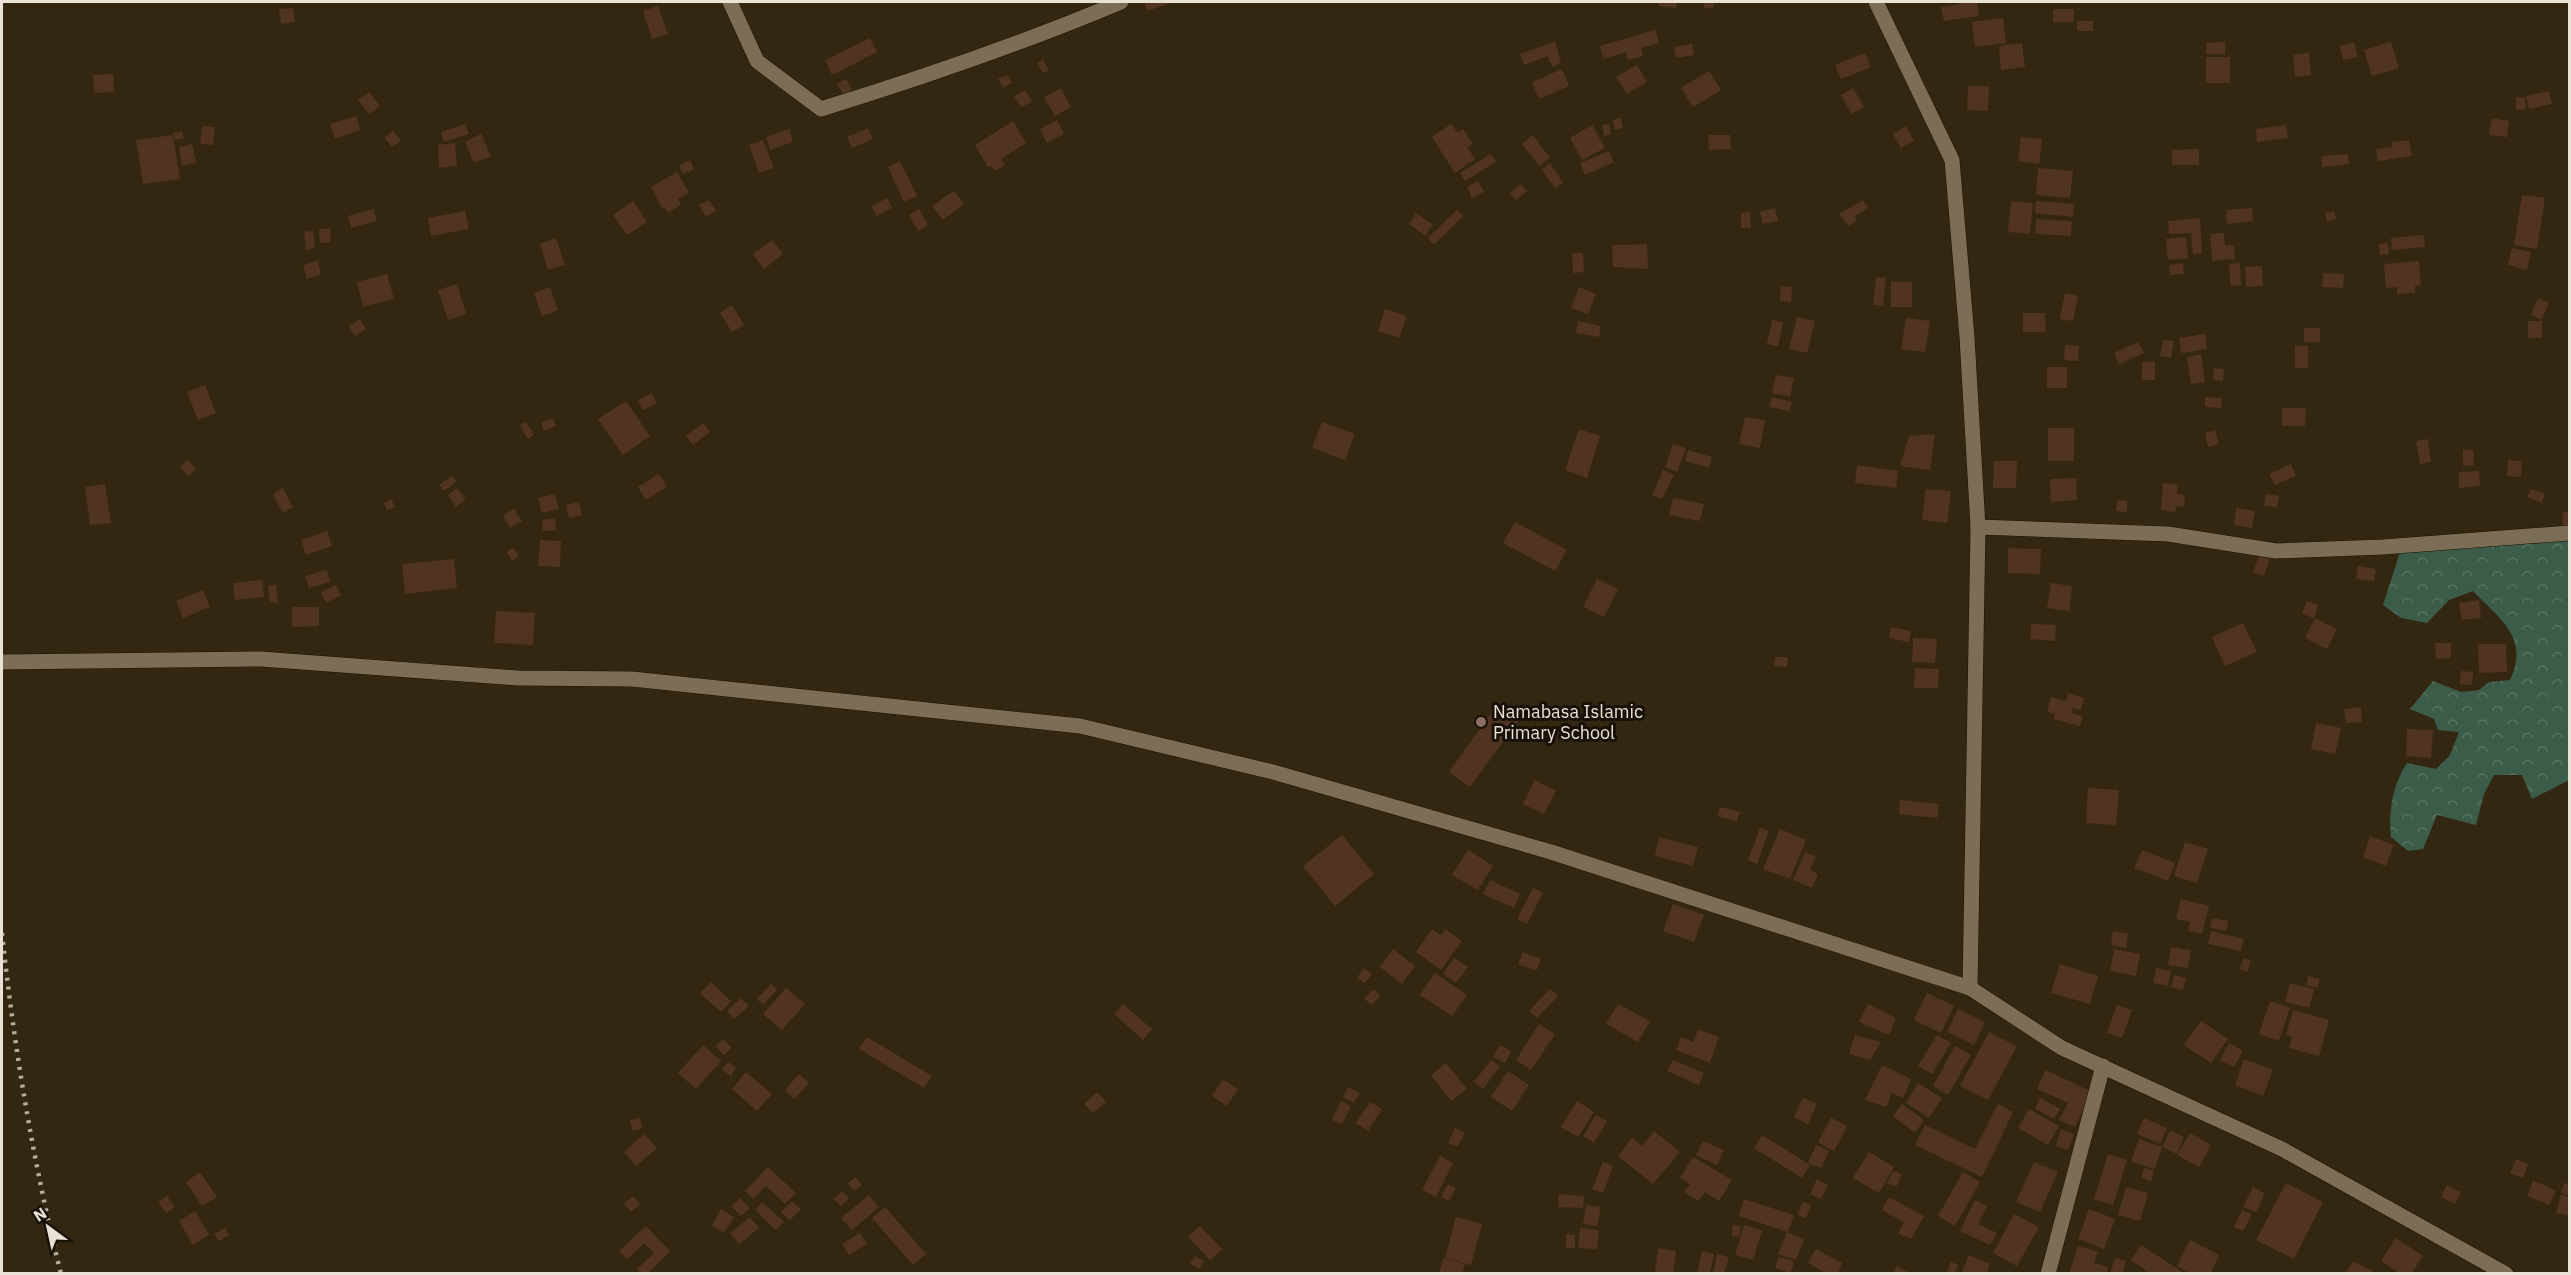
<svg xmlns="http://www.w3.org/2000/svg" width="2571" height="1275" font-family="'IBM Plex Sans',sans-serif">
<defs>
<pattern id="forest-crowns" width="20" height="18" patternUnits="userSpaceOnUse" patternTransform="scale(1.5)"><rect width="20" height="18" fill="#3b5c49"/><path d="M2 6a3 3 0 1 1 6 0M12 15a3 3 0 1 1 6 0" fill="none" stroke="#587362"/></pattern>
</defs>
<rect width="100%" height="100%" fill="#342712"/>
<path fill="url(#forest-crowns)" d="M 2569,534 L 2569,780 L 2532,799 L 2522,775 L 2494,775 L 2484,794 L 2476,825 L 2437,815 L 2423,849 L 2408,851 L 2391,837 C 2388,811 2393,784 2407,763 L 2436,769 L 2450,755 L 2459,732 L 2438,730 L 2434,719 L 2410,709 L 2433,681 L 2461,692 L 2479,690 L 2489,682 L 2510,680 C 2530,638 2500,619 2473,591 L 2449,600 L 2427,623 L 2401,618 L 2383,605 L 2404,540 Z"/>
<g fill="#513321">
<path d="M 1144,2 L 1174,2 L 1147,11 Z"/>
<path d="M 1659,2 L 1677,2 L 1676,8 L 1659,6 Z"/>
<path d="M 1703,2 L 1713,2 L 1714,7 L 1705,9 Z"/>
<path d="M 1960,2 L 1977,2 L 1979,16 L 1944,21 L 1941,7 L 1960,4 Z"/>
<path d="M 658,6 L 668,34 L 652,39 L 643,11 Z"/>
<path d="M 293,8 L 295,22 L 281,24 L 279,9 Z"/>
<rect x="2053" y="9" width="21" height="13"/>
<path d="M 2003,18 L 2006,43 L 1975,47 L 1972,22 Z"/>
<rect x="2077" y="21" width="16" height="10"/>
<path d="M 1655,30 L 1659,43 L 1641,48 L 1643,56 L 1628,60 L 1626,52 L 1604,59 L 1600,46 Z"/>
<path d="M 870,38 L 877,52 L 832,75 L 825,60 Z"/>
<path d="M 1555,41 L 1561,63 L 1552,67 L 1548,56 L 1524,65 L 1520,54 Z"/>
<path d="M 2225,42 L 2225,54 L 2206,54 L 2206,43 Z"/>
<path d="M 2354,42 L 2358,57 L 2343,60 L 2340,46 Z"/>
<path d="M 2391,42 L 2399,68 L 2372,76 L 2364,50 Z"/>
<path d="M 2022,43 L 2025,67 L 2001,70 L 1999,46 Z"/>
<path d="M 1692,44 L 1694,55 L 1676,58 L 1674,47 Z"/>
<path d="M 1865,53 L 1871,67 L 1841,79 L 1835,65 Z"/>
<path d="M 2309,53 L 2311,75 L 2295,77 L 2293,55 Z"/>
<rect x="2206" y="57" width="24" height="26"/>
<path d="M 1043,60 L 1049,70 L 1043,73 L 1037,63 Z"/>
<path d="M 1637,65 L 1647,82 L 1627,94 L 1616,77 Z"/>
<path d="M 1562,69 L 1569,86 L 1539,99 L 1532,82 Z"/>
<path d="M 1709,71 L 1721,90 L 1693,107 L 1681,88 Z"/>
<path d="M 113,74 L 114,92 L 94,93 L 93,75 Z"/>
<path d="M 1007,75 L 1012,83 L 1003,88 L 998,79 Z"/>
<path d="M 846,79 L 852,90 L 844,95 L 837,84 Z"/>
<path d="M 1968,86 L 1989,86 L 1988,111 L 1967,110 Z"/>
<path d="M 1061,88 L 1071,107 L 1055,116 L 1044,97 Z"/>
<path d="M 1853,88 L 1864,107 L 1852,114 L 1841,95 Z"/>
<path d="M 1025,90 L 1032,102 L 1021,107 L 1014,96 Z"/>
<path d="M 2549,91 L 2552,104 L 2529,109 L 2526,96 Z"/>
<path d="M 369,92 L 380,106 L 369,114 L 358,100 Z"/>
<path d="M 2525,97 L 2526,109 L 2516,110 L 2516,98 Z"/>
<path d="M 356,116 L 360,130 L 335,139 L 330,124 Z"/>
<path d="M 1621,118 L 1623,128 L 1615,130 L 1613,120 Z"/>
<path d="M 2492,118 L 2509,121 L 2507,137 L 2489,135 Z"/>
<path d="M 1057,120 L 1064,134 L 1047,143 L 1040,129 Z"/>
<path d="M 1013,121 L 1026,143 L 1001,159 L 1005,165 L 995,171 L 991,166 L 988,167 L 975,145 Z"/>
<path d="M 465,124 L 469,134 L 444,142 L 441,132 Z"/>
<path d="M 1451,124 L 1458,133 L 1463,129 L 1473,144 L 1467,147 L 1475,159 L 1455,173 L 1432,137 Z"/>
<path d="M 1609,124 L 1611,134 L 1604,136 L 1602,125 Z"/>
<path d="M 1592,125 L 1605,148 L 1582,160 L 1570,138 Z"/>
<path d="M 2286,125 L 2288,138 L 2257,142 L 2256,129 Z"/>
<path d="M 202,126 L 215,127 L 213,145 L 200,144 Z"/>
<path d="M 1906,126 L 1914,141 L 1901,148 L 1893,134 Z"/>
<path d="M 868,128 L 873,139 L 852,148 L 847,137 Z"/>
<path d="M 789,129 L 793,142 L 770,150 L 766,137 Z"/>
<path d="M 182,131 L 184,138 L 175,140 L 173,133 Z"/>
<path d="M 393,131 L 401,141 L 392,147 L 384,138 Z"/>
<path d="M 481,134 L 491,156 L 474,163 L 465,142 Z"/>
<path d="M 173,135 L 180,179 L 143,184 L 136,140 Z"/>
<path d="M 1533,135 L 1550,158 L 1539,166 L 1522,144 Z"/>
<path d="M 1708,135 L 1730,135 L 1731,149 L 1709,150 Z"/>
<path d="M 2021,137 L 2042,139 L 2039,164 L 2018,161 Z"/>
<path d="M 763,140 L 774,168 L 759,173 L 749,145 Z"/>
<path d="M 2409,140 L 2412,156 L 2378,161 L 2376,149 L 2392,147 L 2392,142 Z"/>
<path d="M 455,143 L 457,166 L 439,168 L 438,145 Z"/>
<path d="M 192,144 L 196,163 L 182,166 L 179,147 Z"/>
<path d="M 2199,149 L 2199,165 L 2172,165 L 2172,150 Z"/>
<path d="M 1609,151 L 1614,162 L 1585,175 L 1580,163 Z"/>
<path d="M 1491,154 L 1496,162 L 1465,181 L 1460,173 Z"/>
<path d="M 2348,154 L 2349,164 L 2322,167 L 2322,156 Z"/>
<path d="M 690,160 L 694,169 L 683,174 L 679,166 Z"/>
<path d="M 900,161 L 917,196 L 904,202 L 888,167 Z"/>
<path d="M 1550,163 L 1563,183 L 1555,188 L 1542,170 Z"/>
<path d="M 2038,168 L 2073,171 L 2070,198 L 2036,195 Z"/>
<path d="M 677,172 L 689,193 L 678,199 L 681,205 L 668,213 L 665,208 L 663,209 L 651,187 Z"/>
<path d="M 1478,181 L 1484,192 L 1472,198 L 1467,187 Z"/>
<path d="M 1520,184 L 1527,191 L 1516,200 L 1510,193 Z"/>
<path d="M 954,191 L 964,204 L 943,220 L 932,206 Z"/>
<path d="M 2522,195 L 2545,198 L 2537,249 L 2514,245 Z"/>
<path d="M 887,198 L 892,208 L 877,216 L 871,206 Z"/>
<path d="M 709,200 L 716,211 L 706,217 L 699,205 Z"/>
<path d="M 1863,200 L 1868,208 L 1855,216 L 1857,221 L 1848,226 L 1839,214 Z"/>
<path d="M 633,201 L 647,222 L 627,235 L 613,215 Z"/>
<path d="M 2011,201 L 2033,203 L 2030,234 L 2008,232 Z"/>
<path d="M 2036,201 L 2074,204 L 2073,217 L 2035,213 Z"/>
<path d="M 1775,208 L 1778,221 L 1763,224 L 1760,212 Z"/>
<path d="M 2252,208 L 2253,221 L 2227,224 L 2226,210 Z"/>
<path d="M 373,209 L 377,221 L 351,228 L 348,216 Z"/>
<path d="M 919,209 L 928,225 L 918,231 L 909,215 Z"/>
<path d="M 1457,210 L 1463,216 L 1434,245 L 1428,238 Z"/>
<path d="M 465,211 L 469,229 L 431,236 L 428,218 Z"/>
<path d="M 2334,211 L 2336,219 L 2327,221 L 2325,213 Z"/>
<path d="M 1750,212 L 1751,228 L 1741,228 L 1741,213 Z"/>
<path d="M 1416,213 L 1433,225 L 1425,236 L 1409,224 Z"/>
<path d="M 2200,218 L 2202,253 L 2193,254 L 2191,233 L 2169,234 L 2168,221 Z"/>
<path d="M 2036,219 L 2072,221 L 2071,236 L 2035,234 Z"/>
<path d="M 330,228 L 331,242 L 320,243 L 319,229 Z"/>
<path d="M 313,231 L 315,248 L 306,250 L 304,232 Z"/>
<path d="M 2224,233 L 2225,245 L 2234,245 L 2235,259 L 2212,261 L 2210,234 Z"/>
<path d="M 2424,235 L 2425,247 L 2392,250 L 2391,238 Z"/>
<path d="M 2186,237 L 2188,258 L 2168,260 L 2166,239 Z"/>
<path d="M 556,238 L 565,265 L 548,270 L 540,244 Z"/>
<path d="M 772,240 L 783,254 L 764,269 L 753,254 Z"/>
<path d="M 2388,243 L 2389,254 L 2380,255 L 2379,244 Z"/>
<path d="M 1647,244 L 1648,269 L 1613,267 L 1612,245 Z"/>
<path d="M 2512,248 L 2531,252 L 2527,270 L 2508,265 Z"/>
<path d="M 1572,253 L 1583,253 L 1584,272 L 1573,273 Z"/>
<path d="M 318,261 L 321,274 L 307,279 L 303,265 Z"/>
<path d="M 2419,261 L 2421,285 L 2415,286 L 2415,293 L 2397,294 L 2397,287 L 2386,288 L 2384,264 Z"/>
<path d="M 2183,263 L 2184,274 L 2170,275 L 2169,265 Z"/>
<path d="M 2240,263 L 2241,285 L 2231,286 L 2229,264 Z"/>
<path d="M 2262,266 L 2263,286 L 2246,287 L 2245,267 Z"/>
<path d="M 2323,273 L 2344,274 L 2343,288 L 2322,287 Z"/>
<path d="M 387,274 L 394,299 L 363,307 L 357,282 Z"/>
<path d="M 1876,277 L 1886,278 L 1883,306 L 1873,305 Z"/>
<rect x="1891" y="282" width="21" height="25"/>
<path d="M 457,284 L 466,314 L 448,320 L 438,290 Z"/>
<path d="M 1781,286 L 1792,287 L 1791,302 L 1780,301 Z"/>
<path d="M 550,287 L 558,310 L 542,316 L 534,293 Z"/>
<path d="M 1579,287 L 1596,294 L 1588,314 L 1571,308 Z"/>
<path d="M 2065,293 L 2078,296 L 2073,321 L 2060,319 Z"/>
<path d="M 2538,298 L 2549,303 L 2541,320 L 2531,315 Z"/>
<path d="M 732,305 L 744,325 L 732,332 L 720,313 Z"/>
<path d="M 1385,309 L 1407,316 L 1399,338 L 1378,331 Z"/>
<path d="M 2023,313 L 2045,313 L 2046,332 L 2023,332 Z"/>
<path d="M 1797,317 L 1815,321 L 1807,353 L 1789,349 Z"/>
<path d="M 1906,318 L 1930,321 L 1925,352 L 1901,349 Z"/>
<path d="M 360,319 L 366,329 L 355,336 L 349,326 Z"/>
<path d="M 1772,320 L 1783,322 L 1778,346 L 1767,344 Z"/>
<path d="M 1578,321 L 1601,326 L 1599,337 L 1576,333 Z"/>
<rect x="2528" y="321" width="14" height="17"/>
<rect x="2304" y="328" width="16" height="14"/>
<path d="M 2205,334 L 2207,349 L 2181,353 L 2179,338 Z"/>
<path d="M 2163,340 L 2174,341 L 2171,358 L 2160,356 Z"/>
<path d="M 2138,342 L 2144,353 L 2119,364 L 2114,353 Z"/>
<path d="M 2065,345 L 2079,346 L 2078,361 L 2064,360 Z"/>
<rect x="2295" y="346" width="13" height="22"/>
<path d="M 2201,354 L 2205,382 L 2191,384 L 2187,357 Z"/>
<rect x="2142" y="362" width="13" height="18"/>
<rect x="2047" y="367" width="20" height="21"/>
<path d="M 2214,368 L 2224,369 L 2223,381 L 2213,380 Z"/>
<path d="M 1776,375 L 1794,378 L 1790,397 L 1772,393 Z"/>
<path d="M 205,385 L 216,413 L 198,420 L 187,392 Z"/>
<path d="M 652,393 L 657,403 L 643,410 L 638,400 Z"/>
<path d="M 1772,397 L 1792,402 L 1790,411 L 1769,407 Z"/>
<path d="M 2205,397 L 2222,398 L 2221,408 L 2205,407 Z"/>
<path d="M 626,401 L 650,436 L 623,455 L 598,419 Z"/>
<path d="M 2282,408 L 2306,408 L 2305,426 L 2282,426 Z"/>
<path d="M 1745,417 L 1765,420 L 1760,448 L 1739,444 Z"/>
<path d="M 553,418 L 556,426 L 544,431 L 541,422 Z"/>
<path d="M 526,422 L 534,435 L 528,439 L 520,425 Z"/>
<path d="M 1322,422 L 1355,434 L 1345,460 L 1312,448 Z"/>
<path d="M 703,423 L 710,432 L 693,445 L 686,436 Z"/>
<rect x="2048" y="428" width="26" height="33"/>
<path d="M 1579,429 L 1600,436 L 1587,478 L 1565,470 Z"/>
<path d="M 2215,430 L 2219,444 L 2208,447 L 2205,433 Z"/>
<path d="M 1935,434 L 1930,470 L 1900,466 L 1909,436 Z"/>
<path d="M 2428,439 L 2431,462 L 2420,464 L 2416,441 Z"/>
<path d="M 1673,444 L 1686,448 L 1677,472 L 1665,467 Z"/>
<path d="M 1688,450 L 1712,457 L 1709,468 L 1685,461 Z"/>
<path d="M 2463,450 L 2473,450 L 2474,465 L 2463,466 Z"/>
<path d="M 188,460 L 196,470 L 188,476 L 180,466 Z"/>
<path d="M 2508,460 L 2522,461 L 2521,477 L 2507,476 Z"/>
<path d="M 1994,461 L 2017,461 L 2016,488 L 1993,488 Z"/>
<path d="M 2291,464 L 2296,476 L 2275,485 L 2269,474 Z"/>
<path d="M 1857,465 L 1898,471 L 1896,488 L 1855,483 Z"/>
<path d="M 1663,470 L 1674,475 L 1662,499 L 1652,495 Z"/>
<path d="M 2479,471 L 2480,486 L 2459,488 L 2459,472 Z"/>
<path d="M 659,474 L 667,487 L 646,500 L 638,487 Z"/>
<path d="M 452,476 L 457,481 L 444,491 L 439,485 Z"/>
<path d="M 2076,478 L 2077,500 L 2051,502 L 2050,479 Z"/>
<path d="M 2163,483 L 2178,485 L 2177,494 L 2185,495 L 2184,507 L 2176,506 L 2175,512 L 2161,510 Z"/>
<path d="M 105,484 L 111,523 L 90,525 L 85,487 Z"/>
<path d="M 283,488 L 293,507 L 283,513 L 273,494 Z"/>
<path d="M 457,488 L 466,499 L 456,507 L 448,495 Z"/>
<path d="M 1926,489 L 1951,491 L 1947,523 L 1922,520 Z"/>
<path d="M 2531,489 L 2545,494 L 2542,503 L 2527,497 Z"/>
<path d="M 555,494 L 559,509 L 542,513 L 538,498 Z"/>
<path d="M 2266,494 L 2279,496 L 2277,507 L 2264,506 Z"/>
<path d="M 1673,498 L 1704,504 L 1700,521 L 1669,515 Z"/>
<path d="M 391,499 L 395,507 L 387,510 L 384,503 Z"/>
<path d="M 2117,500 L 2127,501 L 2127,512 L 2116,511 Z"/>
<path d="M 579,502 L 582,515 L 569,518 L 566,505 Z"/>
<path d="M 2236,508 L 2255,511 L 2252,528 L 2234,525 Z"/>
<path d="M 514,509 L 522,521 L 510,528 L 503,515 Z"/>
<path d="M 2563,512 L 2570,512 L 2570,527 L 2562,526 Z"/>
<path d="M 555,518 L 556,530 L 543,531 L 542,520 Z"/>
<path d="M 1515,522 L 1567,550 L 1555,571 L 1503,543 Z"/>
<path d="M 327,531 L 332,546 L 306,555 L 301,540 Z"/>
<path d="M 540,540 L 561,541 L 560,567 L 538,566 Z"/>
<path d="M 513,548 L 519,556 L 512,561 L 507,552 Z"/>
<path d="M 2008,548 L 2041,549 L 2040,574 L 2008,573 Z"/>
<path d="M 2260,554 L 2270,558 L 2264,576 L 2253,572 Z"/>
<path d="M 454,559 L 457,588 L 405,594 L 402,564 Z"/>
<path d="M 2358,566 L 2376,569 L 2374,581 L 2356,579 Z"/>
<path d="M 327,570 L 330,582 L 309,588 L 305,576 Z"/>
<path d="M 1597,579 L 1618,589 L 1604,617 L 1583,607 Z"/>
<path d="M 262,580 L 264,597 L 235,600 L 233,583 Z"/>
<path d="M 2051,583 L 2072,586 L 2069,611 L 2047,608 Z"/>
<path d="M 276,585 L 278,602 L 270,603 L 268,586 Z"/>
<path d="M 336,585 L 341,595 L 326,603 L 321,592 Z"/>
<path d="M 203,590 L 210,607 L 183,618 L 176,601 Z"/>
<path d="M 2479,600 L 2481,618 L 2462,620 L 2459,603 Z"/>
<path d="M 2307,601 L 2318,605 L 2314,618 L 2302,614 Z"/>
<path d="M 292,607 L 319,607 L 319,626 L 292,627 Z"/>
<path d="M 496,611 L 535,613 L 533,645 L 494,643 Z"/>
<path d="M 2315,618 L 2337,629 L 2327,649 L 2305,638 Z"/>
<path d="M 2243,623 L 2257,652 L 2225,666 L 2212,637 Z"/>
<path d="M 2031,624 L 2056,625 L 2055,641 L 2030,639 Z"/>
<path d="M 1891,627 L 1911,631 L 1909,642 L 1889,638 Z"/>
<path d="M 1913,638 L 1937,639 L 1935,663 L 1912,662 Z"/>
<path d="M 2435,643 L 2451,643 L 2451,658 L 2436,659 Z"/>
<path d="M 2478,644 L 2506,644 L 2507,672 L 2479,673 Z"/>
<path d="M 1775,657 L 1788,657 L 1787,667 L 1774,666 Z"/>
<path d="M 1915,668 L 1939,669 L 1938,688 L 1914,688 Z"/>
<path d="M 2461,671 L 2473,672 L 2472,685 L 2460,684 Z"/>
<path d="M 2068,693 L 2084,698 L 2081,710 L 2072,708 L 2071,713 L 2083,716 L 2080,726 L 2053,719 L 2055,714 L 2047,712 L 2051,697 L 2066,701 Z"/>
<path d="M 1500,701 L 1521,717 L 1470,787 L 1449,772 Z"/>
<path d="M 2361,707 L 2362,722 L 2346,723 L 2344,709 Z"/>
<path d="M 2316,723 L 2341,728 L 2335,754 L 2311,749 Z"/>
<path d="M 2407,729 L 2433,730 L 2431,758 L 2406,756 Z"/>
<path d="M 1535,780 L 1556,791 L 1544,814 L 1523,804 Z"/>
<path d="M 2088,788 L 2119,790 L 2116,825 L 2086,823 Z"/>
<path d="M 1900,800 L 1939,804 L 1937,818 L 1899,814 Z"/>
<path d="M 1720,807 L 1740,812 L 1737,821 L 1717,816 Z"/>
<path d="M 1760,828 L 1769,831 L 1757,864 L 1748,860 Z"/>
<path d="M 1780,829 L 1806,840 L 1790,879 L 1763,869 Z"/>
<path d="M 1342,835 L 1374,874 L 1335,906 L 1303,866 Z"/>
<path d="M 2370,836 L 2394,845 L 2386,866 L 2363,857 Z"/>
<path d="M 1659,837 L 1698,847 L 1693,866 L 1655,856 Z"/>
<path d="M 2185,842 L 2208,849 L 2197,883 L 2174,876 Z"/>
<path d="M 1468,850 L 1493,866 L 1478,890 L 1452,875 Z"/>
<path d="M 2142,850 L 2175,863 L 2168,881 L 2134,868 Z"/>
<path d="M 1805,852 L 1816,856 L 1810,870 L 1818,874 L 1812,888 L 1793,880 Z"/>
<path d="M 1490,880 L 1520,894 L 1514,908 L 1483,894 Z"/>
<path d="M 1533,888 L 1543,893 L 1527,924 L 1517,919 Z"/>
<path d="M 2181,899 L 2209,906 L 2202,934 L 2188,931 L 2190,922 L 2176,919 Z"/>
<path d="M 1673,904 L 1704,915 L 1694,942 L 1663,931 Z"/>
<path d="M 2212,918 L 2228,921 L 2226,931 L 2210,928 Z"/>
<path d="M 1432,929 L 1441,935 L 1445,929 L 1462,941 L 1441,970 L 1416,952 Z"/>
<path d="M 2113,931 L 2128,934 L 2126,948 L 2111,945 Z"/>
<path d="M 2211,931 L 2244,939 L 2241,951 L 2208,944 Z"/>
<path d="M 2171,947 L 2191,950 L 2188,968 L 2168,965 Z"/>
<path d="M 1393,949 L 1415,966 L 1402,984 L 1380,967 Z"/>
<path d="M 2114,949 L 2140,954 L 2136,976 L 2110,971 Z"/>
<path d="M 1523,952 L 1541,959 L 1536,971 L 1518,964 Z"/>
<path d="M 1454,958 L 1468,967 L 1456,983 L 1443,974 Z"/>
<path d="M 2244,958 L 2251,961 L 2247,972 L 2239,969 Z"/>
<path d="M 2060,964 L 2098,976 L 2090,1004 L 2051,993 Z"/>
<path d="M 1364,968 L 1372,974 L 1365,983 L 1357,978 Z"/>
<path d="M 2156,968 L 2171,971 L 2168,986 L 2153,983 Z"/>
<path d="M 1435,973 L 1467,995 L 1452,1016 L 1420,995 Z"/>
<path d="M 2174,975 L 2186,978 L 2183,990 L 2171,987 Z"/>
<path d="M 2308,976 L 2320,979 L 2317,988 L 2306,985 Z"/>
<path d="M 711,982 L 731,1001 L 721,1012 L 700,993 Z"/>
<path d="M 2290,983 L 2314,989 L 2309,1008 L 2285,1002 Z"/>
<path d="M 771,984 L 777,990 L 763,1005 L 757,999 Z"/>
<path d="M 786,988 L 805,1004 L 782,1030 L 763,1014 Z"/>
<path d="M 1374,989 L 1380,996 L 1371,1005 L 1364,998 Z"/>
<path d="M 1550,989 L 1558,996 L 1537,1018 L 1529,1011 Z"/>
<path d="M 1927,993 L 1954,1006 L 1941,1033 L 1914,1020 Z"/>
<path d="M 741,998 L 749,1006 L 734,1019 L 727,1011 Z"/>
<path d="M 2270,1001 L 2290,1008 L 2279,1041 L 2259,1034 Z"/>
<path d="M 1123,1004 L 1152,1029 L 1143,1040 L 1114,1014 Z"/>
<path d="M 1618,1004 L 1650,1021 L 1638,1042 L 1606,1024 Z"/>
<path d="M 1868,1004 L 1896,1018 L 1889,1035 L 1859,1022 Z"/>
<path d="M 2117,1005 L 2132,1010 L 2122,1038 L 2107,1033 Z"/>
<path d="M 1958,1009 L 1985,1022 L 1974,1045 L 1947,1032 Z"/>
<path d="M 2293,1010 L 2329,1020 L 2319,1056 L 2289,1048 L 2292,1037 L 2286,1035 Z"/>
<path d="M 2201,1021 L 2228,1039 L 2211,1063 L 2184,1045 Z"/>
<path d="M 1539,1024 L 1555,1034 L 1531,1070 L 1516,1060 Z"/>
<path d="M 1698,1029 L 1719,1037 L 1710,1063 L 1676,1050 L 1681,1037 L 1694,1042 Z"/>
<path d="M 1989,1032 L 2017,1046 L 1988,1100 L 1960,1086 Z"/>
<path d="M 1855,1035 L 1881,1042 L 1870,1060 L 1849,1054 Z"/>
<path d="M 1937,1035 L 1951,1043 L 1932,1074 L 1918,1066 Z"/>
<path d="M 867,1037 L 932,1076 L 924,1088 L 859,1049 Z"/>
<path d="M 723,1039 L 732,1048 L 724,1055 L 715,1046 Z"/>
<path d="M 2229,1043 L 2243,1051 L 2234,1067 L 2220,1060 Z"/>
<path d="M 703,1045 L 721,1061 L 696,1089 L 678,1073 Z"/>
<path d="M 1500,1045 L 1511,1051 L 1505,1063 L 1493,1057 Z"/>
<path d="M 1955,1046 L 1971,1055 L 1948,1095 L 1933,1086 Z"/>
<path d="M 2244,1059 L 2273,1070 L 2263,1096 L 2235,1085 Z"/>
<path d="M 1491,1060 L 1500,1066 L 1483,1089 L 1474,1082 Z"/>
<path d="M 1673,1060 L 1704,1073 L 1699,1085 L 1667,1071 Z"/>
<path d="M 728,1062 L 736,1068 L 731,1076 L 722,1070 Z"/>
<path d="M 1446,1063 L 1467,1089 L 1451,1101 L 1431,1075 Z"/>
<path d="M 1882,1065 L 1911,1079 L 1903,1098 L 1892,1093 L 1886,1107 L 1865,1100 Z"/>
<path d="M 2046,1070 L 2092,1092 L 2075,1127 L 2059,1120 L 2068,1103 L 2037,1089 Z"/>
<path d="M 1508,1071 L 1529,1085 L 1512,1111 L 1491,1097 Z"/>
<path d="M 746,1072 L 772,1094 L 757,1111 L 732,1089 Z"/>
<path d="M 799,1074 L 809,1083 L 794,1099 L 785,1090 Z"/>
<path d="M 1223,1079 L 1238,1089 L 1227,1106 L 1212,1096 Z"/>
<path d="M 1918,1083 L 1942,1098 L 1929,1118 L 1906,1103 Z"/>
<path d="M 1348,1087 L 1360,1093 L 1354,1103 L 1343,1097 Z"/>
<path d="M 1097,1092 L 1106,1102 L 1093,1113 L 1084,1104 Z"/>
<path d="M 1803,1098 L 1817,1104 L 1808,1124 L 1794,1117 Z"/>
<path d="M 2040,1098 L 2060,1109 L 2054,1119 L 2035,1108 Z"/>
<path d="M 1341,1101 L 1351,1106 L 1342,1124 L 1332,1120 Z"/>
<path d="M 1577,1101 L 1594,1112 L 1578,1137 L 1561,1127 Z"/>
<path d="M 1370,1102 L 1382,1109 L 1368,1131 L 1356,1123 Z"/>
<path d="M 1902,1104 L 1924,1120 L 1915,1133 L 1893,1116 Z"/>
<path d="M 1998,1104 L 2013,1112 L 1982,1177 L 1915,1145 L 1925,1125 L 1975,1149 Z"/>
<path d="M 2029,1109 L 2059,1126 L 2048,1145 L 2018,1128 Z"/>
<path d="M 1596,1115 L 1607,1121 L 1594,1143 L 1583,1136 Z"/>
<path d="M 639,1117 L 643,1128 L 633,1131 L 630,1121 Z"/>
<path d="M 1831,1118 L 1847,1126 L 1834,1151 L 1818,1142 Z"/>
<path d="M 2144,1118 L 2167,1128 L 2160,1144 L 2137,1134 Z"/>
<path d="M 1455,1128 L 1465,1133 L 1457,1147 L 1448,1143 Z"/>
<path d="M 2061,1129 L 2074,1134 L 2068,1150 L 2056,1146 Z"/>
<path d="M 2170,1130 L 2184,1137 L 2177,1154 L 2162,1147 Z"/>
<path d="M 1654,1131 L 1680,1152 L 1653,1184 L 1618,1156 L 1632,1138 L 1642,1146 Z"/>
<path d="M 2190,1133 L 2211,1145 L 2199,1167 L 2177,1155 Z"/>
<path d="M 644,1134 L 657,1148 L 636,1166 L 624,1152 Z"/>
<path d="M 1762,1135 L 1810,1165 L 1802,1178 L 1754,1148 Z"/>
<path d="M 2139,1139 L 2162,1147 L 2155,1169 L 2131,1162 Z"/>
<path d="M 1703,1141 L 1724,1150 L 1717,1165 L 1696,1155 Z"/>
<path d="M 1816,1145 L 1829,1151 L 1821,1168 L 1808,1163 Z"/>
<path d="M 1869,1152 L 1894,1167 L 1879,1193 L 1853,1178 Z"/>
<path d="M 2108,1154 L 2127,1160 L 2113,1205 L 2094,1199 Z"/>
<path d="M 1440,1156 L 1453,1163 L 1436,1197 L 1422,1190 Z"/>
<path d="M 1693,1157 L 1732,1180 L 1719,1201 L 1705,1192 L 1699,1201 L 1684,1192 L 1690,1184 L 1680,1178 Z"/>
<path d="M 2516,1159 L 2528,1164 L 2523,1178 L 2510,1173 Z"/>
<path d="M 1603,1162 L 1613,1166 L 1603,1193 L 1592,1189 Z"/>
<path d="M 2034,1162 L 2058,1172 L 2040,1212 L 2016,1202 Z"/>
<path d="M 768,1167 L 796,1193 L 785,1204 L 766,1186 L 753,1199 L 745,1191 Z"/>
<path d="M 2144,1168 L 2154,1171 L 2151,1181 L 2141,1178 Z"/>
<path d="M 1893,1171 L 1902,1175 L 1896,1187 L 1887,1183 Z"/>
<path d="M 200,1172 L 217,1197 L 202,1206 L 186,1182 Z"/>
<path d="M 1963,1172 L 1980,1182 L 1955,1226 L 1938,1216 Z"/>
<path d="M 856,1177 L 862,1185 L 854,1191 L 848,1183 Z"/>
<path d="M 1817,1179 L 1828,1185 L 1821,1199 L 1810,1194 Z"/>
<path d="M 2533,1180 L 2556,1191 L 2549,1205 L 2527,1196 Z"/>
<path d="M 2286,1183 L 2323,1202 L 2294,1259 L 2256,1240 Z"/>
<path d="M 2564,1183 L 2570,1184 L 2570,1196 L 2561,1193 Z"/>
<path d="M 1448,1184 L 1456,1188 L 1449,1201 L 1441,1197 Z"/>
<path d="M 2447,1185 L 2461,1192 L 2455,1204 L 2441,1197 Z"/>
<path d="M 2126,1187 L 2148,1193 L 2140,1221 L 2118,1215 Z"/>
<path d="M 2253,1187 L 2265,1193 L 2256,1212 L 2243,1207 Z"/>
<path d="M 842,1191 L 849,1198 L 841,1206 L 834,1199 Z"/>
<path d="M 1559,1194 L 1584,1196 L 1583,1208 L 1558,1207 Z"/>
<path d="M 869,1195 L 879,1207 L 852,1230 L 841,1218 Z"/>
<path d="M 2561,1195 L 2570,1197 L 2570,1216 L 2556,1213 Z"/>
<path d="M 167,1196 L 175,1207 L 166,1213 L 158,1202 Z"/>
<path d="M 633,1196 L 640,1204 L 631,1212 L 624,1203 Z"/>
<path d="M 1889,1197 L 1924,1216 L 1911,1239 L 1898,1233 L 1904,1222 L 1882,1210 Z"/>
<path d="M 740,1198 L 750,1208 L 741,1216 L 731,1206 Z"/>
<path d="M 1744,1199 L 1794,1215 L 1788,1232 L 1739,1216 Z"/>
<path d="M 1975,1200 L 1987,1206 L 1978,1224 L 1997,1233 L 1990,1245 L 1960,1231 Z"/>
<path d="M 792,1201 L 801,1209 L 790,1220 L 781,1212 Z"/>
<path d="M 762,1202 L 784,1222 L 776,1230 L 755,1210 Z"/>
<path d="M 1803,1202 L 1811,1205 L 1806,1218 L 1797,1215 Z"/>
<path d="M 1586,1205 L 1601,1207 L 1597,1226 L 1583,1224 Z"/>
<path d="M 885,1207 L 926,1254 L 913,1265 L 872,1218 Z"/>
<path d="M 721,1209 L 734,1217 L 724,1233 L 712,1226 Z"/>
<path d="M 2089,1209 L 2115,1219 L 2104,1249 L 2078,1239 Z"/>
<path d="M 2242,1210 L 2252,1214 L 2243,1231 L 2234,1227 Z"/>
<path d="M 195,1211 L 209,1235 L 193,1245 L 179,1221 Z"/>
<path d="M 2014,1214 L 2039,1227 L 2017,1266 L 1993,1253 Z"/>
<path d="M 750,1217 L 759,1228 L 739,1244 L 730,1233 Z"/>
<path d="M 1456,1217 L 1482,1224 L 1471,1265 L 1445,1258 Z"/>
<path d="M 1733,1225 L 1741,1226 L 1739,1237 L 1732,1236 Z"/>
<path d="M 1744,1225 L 1762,1230 L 1753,1260 L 1735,1255 Z"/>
<path d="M 646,1226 L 670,1251 L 647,1274 L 641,1274 L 637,1269 L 654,1253 L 644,1243 L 627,1259 L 619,1251 Z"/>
<path d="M 1200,1226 L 1222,1249 L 1210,1260 L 1188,1237 Z"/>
<path d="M 225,1228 L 229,1235 L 219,1241 L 214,1234 Z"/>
<path d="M 1580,1228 L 1599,1230 L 1597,1249 L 1578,1248 Z"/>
<path d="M 1787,1232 L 1804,1239 L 1796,1260 L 1778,1254 Z"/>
<path d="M 860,1233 L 867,1244 L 849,1255 L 842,1244 Z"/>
<path d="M 1566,1234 L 1575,1235 L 1575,1248 L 1566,1248 Z"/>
<path d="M 2396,1238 L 2423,1256 L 2411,1274 L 2401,1274 L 2381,1261 Z"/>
<path d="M 2190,1240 L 2219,1255 L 2210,1274 L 2192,1274 L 2177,1266 Z"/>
<path d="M 2141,1245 L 2181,1271 L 2179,1274 L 2151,1274 L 2131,1260 Z"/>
<path d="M 2078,1246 L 2098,1252 L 2094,1263 L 2108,1267 L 2106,1274 L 2069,1274 Z"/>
<path d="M 1658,1248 L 1676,1251 L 1673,1274 L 1655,1271 Z"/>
<path d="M 1816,1249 L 1842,1263 L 1837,1274 L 1827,1274 L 1808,1263 Z"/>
<path d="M 1702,1251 L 1714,1254 L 1710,1274 L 1697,1274 Z"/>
<path d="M 1717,1254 L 1729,1257 L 1724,1274 L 1713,1274 Z"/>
<path d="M 1969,1255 L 1990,1264 L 1986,1274 L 1961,1274 Z"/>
<path d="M 1195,1256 L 1204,1261 L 1200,1269 L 1190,1264 Z"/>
<path d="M 1779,1257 L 1794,1261 L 1791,1273 L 1775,1268 Z"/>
<path d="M 1443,1258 L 1465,1264 L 1462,1274 L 1439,1274 Z"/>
<path d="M 2115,1258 L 2126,1261 L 2122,1274 L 2110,1274 Z"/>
<path d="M 2353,1261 L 2378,1274 L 2345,1274 Z"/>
<path d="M 1951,1262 L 1958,1265 L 1955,1274 L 1946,1274 Z"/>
<path d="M 1897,1266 L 1911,1274 L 1893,1274 Z"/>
</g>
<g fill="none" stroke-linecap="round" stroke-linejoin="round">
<g stroke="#1c1000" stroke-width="16">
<g id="minor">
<path d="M 730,2 L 757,61 L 821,109 C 922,78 1023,43 1121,2"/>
<path d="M 1876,2 L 1952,160 L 1967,337 L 1978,527 L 1970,988"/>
<path d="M 1978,527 L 2168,534 L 2276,551 L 2383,547 L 2570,533"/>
<path d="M 2048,1274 L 2103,1066"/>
</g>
</g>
<g stroke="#1c1000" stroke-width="16">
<path id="tertiary" d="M 2,662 L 261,659 L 518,678 L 632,679 L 1080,726 L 1273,772 L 1551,852 L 1970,988 L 2062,1048 L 2282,1149 L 2506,1274"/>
</g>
<use href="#minor" stroke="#7c6d56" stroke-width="15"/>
<use href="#tertiary" stroke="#7c6d56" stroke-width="15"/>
<path stroke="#b7ad9e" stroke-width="4.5" stroke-dasharray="3 6" stroke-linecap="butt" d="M 2,933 C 14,1047 33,1162 61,1274"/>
</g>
<circle fill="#8d6e63" stroke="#171108" stroke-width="2" cx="1481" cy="722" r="6"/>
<g text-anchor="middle" stroke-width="6" stroke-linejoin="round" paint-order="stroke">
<g font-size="18" fill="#ebe2d6" stroke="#171108" text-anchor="start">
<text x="1493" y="718">Namabasa Islamic<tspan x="1493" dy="21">Primary School</tspan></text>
</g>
</g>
<rect width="2571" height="1275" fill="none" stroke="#ebe2d6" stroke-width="6"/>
<g transform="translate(48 1227) rotate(327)" stroke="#171108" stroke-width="4.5" paint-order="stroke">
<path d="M0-4.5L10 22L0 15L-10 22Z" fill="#ebe2d6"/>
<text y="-9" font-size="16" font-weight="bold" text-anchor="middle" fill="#ebe2d6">N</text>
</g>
</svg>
